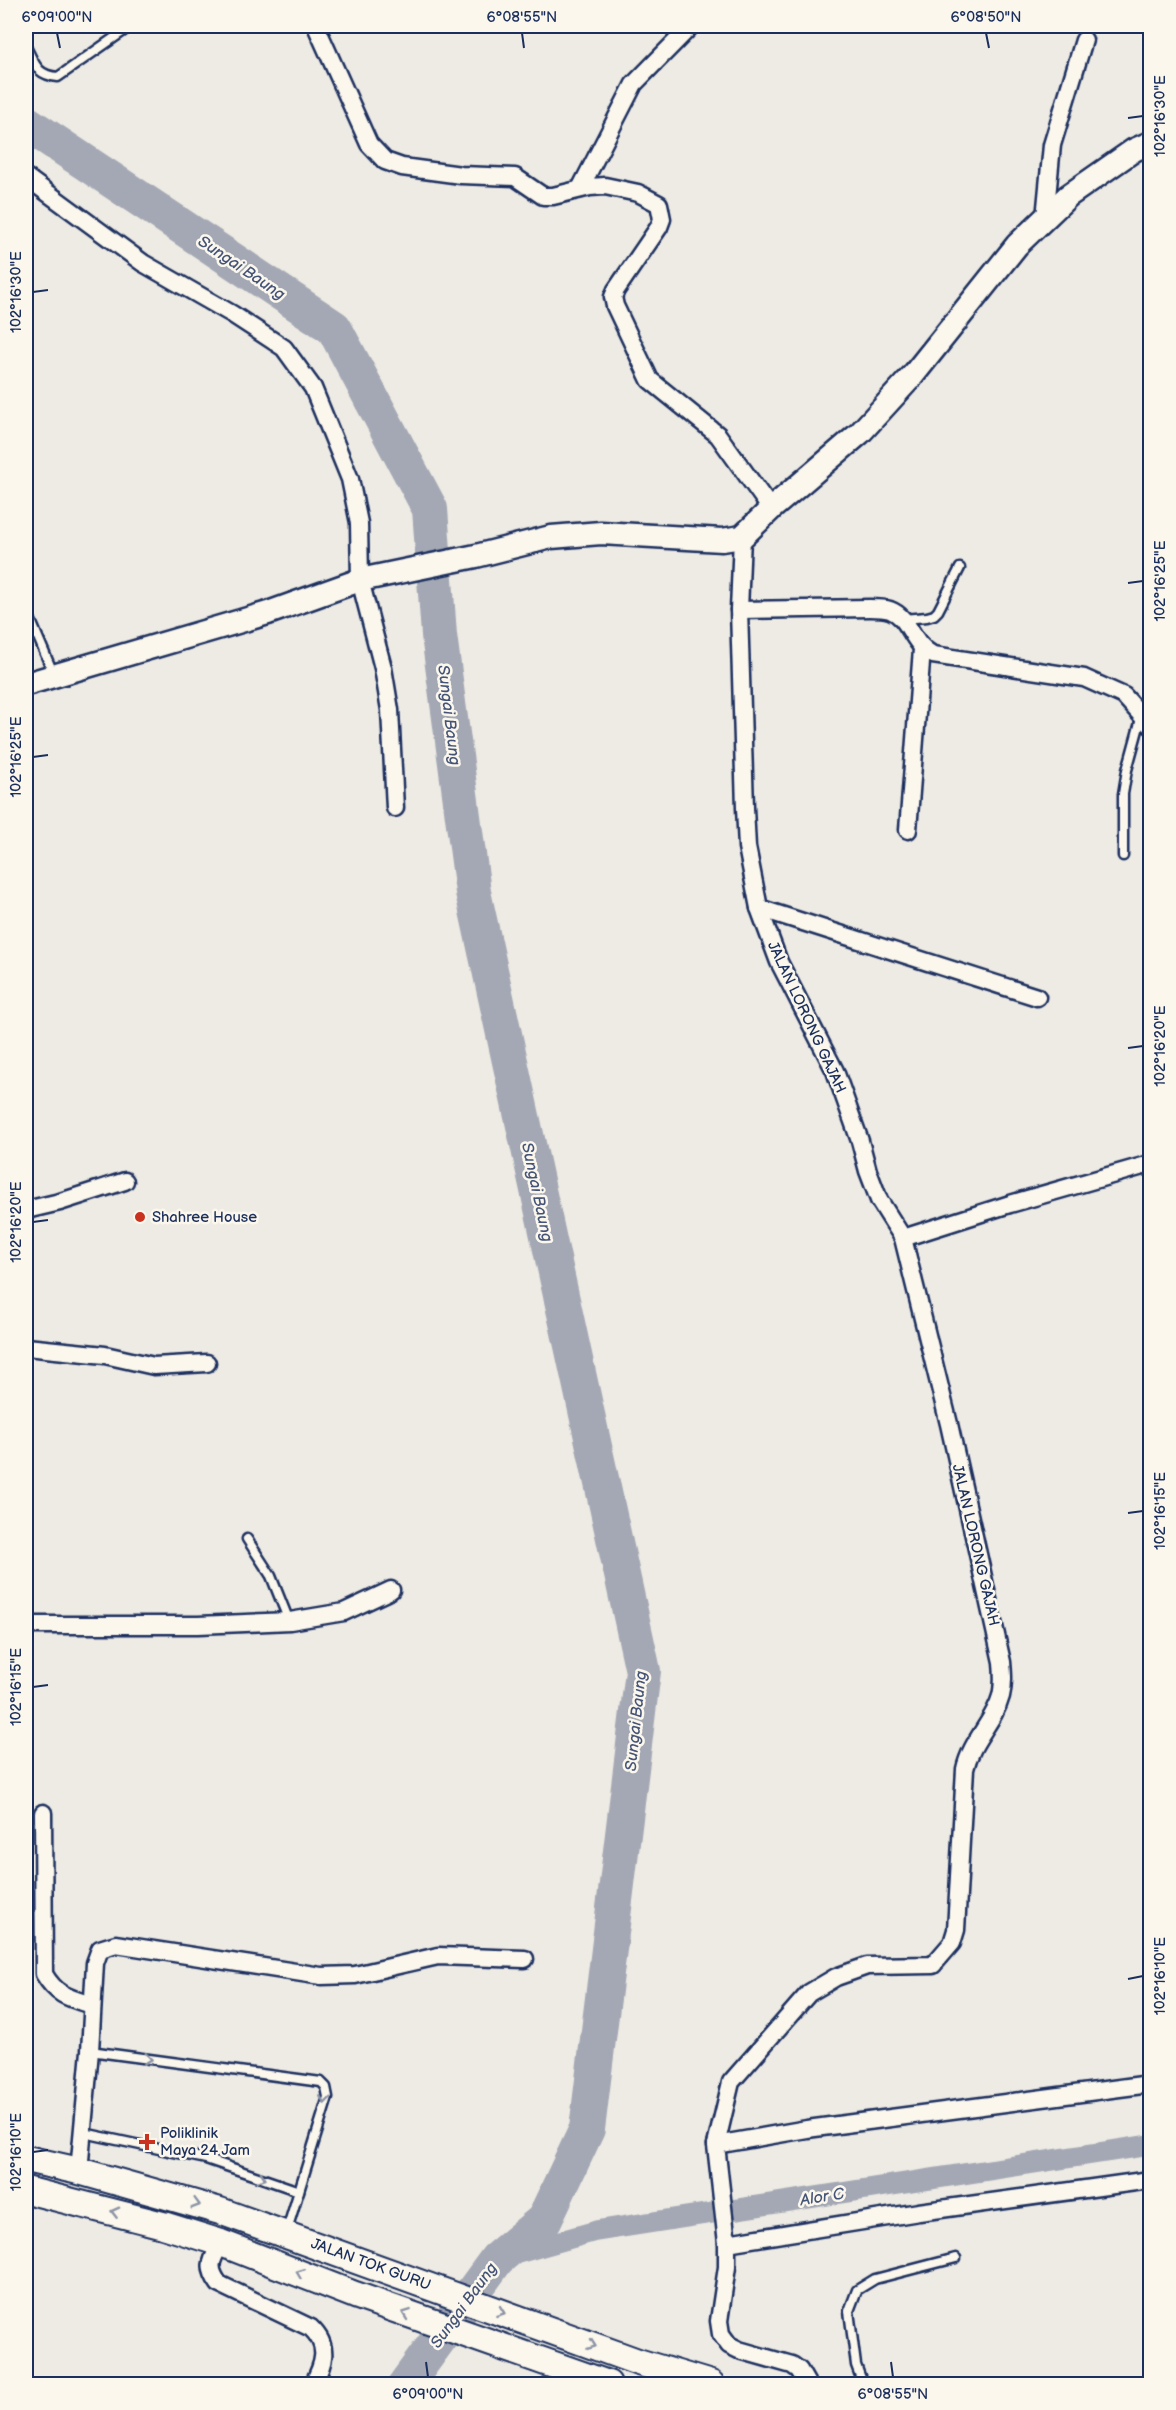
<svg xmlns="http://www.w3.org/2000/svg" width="1176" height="2410" font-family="'Balsamiq Sans',sans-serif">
<rect width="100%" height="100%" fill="#eeebe4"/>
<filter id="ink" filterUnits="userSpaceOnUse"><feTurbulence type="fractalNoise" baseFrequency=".0167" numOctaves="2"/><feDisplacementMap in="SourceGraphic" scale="12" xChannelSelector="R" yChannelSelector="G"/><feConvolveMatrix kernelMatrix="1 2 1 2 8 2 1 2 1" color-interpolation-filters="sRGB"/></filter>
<g filter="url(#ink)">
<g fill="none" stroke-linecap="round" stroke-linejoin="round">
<path stroke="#a3a8b4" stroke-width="21" d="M 497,2259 L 596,2231 L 1150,2145"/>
<path stroke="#a3a8b4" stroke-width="36" d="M 26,123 L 334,328 L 430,509 L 439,635 L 473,892 L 643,1671 L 587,2129 L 544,2220 L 497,2259 L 406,2384"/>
<g stroke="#1b2f5e" stroke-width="13">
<g id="lane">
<path d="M 26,47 C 35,64 36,75 58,77 L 131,26"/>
<path d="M 26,609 L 54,675"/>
<path d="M 903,619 L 927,617 L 934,615 L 938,611 L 960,568"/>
<path d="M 1123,856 L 1123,794 L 1127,770 L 1142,715"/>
<path d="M 247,1539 L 271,1576 L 289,1621"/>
<path d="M 90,2051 L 321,2082 L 326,2087 L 328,2097 L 299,2191"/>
<path d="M 84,2133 L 206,2159 L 299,2191 L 286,2233"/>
<path d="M 863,2384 L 856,2365 L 849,2311 L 857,2290 L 875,2279 L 956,2258"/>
</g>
</g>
<g stroke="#1b2f5e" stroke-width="21">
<g id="street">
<path d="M 316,26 L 369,144 L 385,161 L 402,167 L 461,175 L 515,177 L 543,196 L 553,196 L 590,187 L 605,186 L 638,193 L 659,204 L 662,219 L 659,227 L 616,290 L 613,297 L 615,306 L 650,380 L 718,435 L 771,509"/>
<path d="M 26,177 L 143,263 L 232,314 L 284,348 L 313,388 L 350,479 L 359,523 L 360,580 L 383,668 L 390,710 L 395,808"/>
<path d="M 580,189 L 634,84 L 691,26"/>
<path d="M 1045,218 L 1052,145 L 1084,40"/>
<path d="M 742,537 L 739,610 L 745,808 L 747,847 L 759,908 L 779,962 L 835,1071 L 860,1141 L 868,1171 L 879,1200 L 903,1238 L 949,1424 L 1002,1662 C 1003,1673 1004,1684 1001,1696 C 994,1722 971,1741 965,1769 L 956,1930 L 952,1943 L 933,1965 L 867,1966 L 836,1977 L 809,1993 L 731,2082 L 716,2145 L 727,2243 L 727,2267 L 719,2321 L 721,2334 L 729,2345 L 739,2350 L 792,2365 L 799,2370 L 807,2384"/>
<path d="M 739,610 L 870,608 C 876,608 884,608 890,610 C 911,618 910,643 933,655 L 1084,678 L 1124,696 L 1150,725"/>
<path d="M 908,830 L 922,649"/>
<path d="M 759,908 L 1037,997"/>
<path d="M 26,1210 L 60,1202 L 125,1181"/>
<path d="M 903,1238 L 1010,1204 L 1150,1164"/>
<path d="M 26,1347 L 105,1355 L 154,1366 L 207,1363"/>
<path d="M 26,1625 L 198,1625 L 290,1621 L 344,1612 L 391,1590"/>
<path d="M 43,1813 L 44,1974 C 57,1996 69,1998 92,2005"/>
<path d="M 716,2145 L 807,2129 L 1150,2084"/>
<path d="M 79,2171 L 90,2051 L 95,1963 L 100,1949 L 116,1944 L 321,1976 L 355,1975 L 438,1956 L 525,1959"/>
<path d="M 221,2243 C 212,2260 206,2266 219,2284 L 311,2328 C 330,2346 324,2364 313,2384"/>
<path d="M 727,2243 L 919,2212 L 1150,2180"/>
</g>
</g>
<g stroke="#1b2f5e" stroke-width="27">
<path id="secondary" d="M 26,684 L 268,613 L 360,580 L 476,556 L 551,537 L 601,533 L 722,540 L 742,537 L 771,509 L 860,433 L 914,374 L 1017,245 L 1068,196 L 1134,150 L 1150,143"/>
</g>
<g stroke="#1b2f5e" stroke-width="30">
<g id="primary">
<path d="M 26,2159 L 79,2171 L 220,2211 L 638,2362 L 711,2384"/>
<path d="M 26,2190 L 163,2225 L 221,2243 L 355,2295 L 608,2384"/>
</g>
</g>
<use href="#lane" stroke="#fbf7ec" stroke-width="8"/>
<use href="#street" stroke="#fbf7ec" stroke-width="16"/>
<use href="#secondary" stroke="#fbf7ec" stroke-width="22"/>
<use href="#primary" stroke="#fbf7ec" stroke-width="26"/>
</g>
<defs><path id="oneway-chevron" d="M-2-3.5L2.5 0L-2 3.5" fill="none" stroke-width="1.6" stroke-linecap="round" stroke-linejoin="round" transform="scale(1.5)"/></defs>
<g stroke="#8b93a5">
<use href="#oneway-chevron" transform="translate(148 2059) rotate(8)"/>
<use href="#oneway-chevron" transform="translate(325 2100) rotate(97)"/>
<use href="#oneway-chevron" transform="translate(262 2178) rotate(19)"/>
<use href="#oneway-chevron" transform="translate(196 2204) rotate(16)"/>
<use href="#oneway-chevron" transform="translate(115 2212) rotate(-166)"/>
<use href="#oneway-chevron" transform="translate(300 2273) rotate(-158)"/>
<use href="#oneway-chevron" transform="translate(501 2312) rotate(20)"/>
<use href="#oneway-chevron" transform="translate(406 2314) rotate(-160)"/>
<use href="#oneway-chevron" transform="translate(592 2345) rotate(20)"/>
</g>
</g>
<path fill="none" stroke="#1b2f5e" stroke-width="2" d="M 57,33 L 60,48M 522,33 L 524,48M 986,33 L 989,48M 1128,118 L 1143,116M 33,292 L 48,290M 1128,583 L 1143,581M 33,757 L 48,755M 1128,1048 L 1143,1046M 33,1222 L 48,1220M 1128,1513 L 1143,1511M 33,1687 L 48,1685M 1128,1979 L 1143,1976M 33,2152 L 48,2150M 426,2362 L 428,2377M 891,2362 L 893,2377"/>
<g fill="#c8321e" stroke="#fbf7ec" stroke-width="2">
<circle cx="140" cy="1217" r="6"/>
<path d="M144 2133h6v6h6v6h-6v6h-6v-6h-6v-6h6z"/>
</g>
<g text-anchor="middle" stroke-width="5" stroke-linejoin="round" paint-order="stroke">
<g font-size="15" fill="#1b2f5e" stroke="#fbf7ec">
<text transform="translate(807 1017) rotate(65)" y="5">JALAN LORONG GAJAH</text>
<text transform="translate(976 1545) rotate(77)" y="5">JALAN LORONG GAJAH</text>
<text transform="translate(371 2264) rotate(20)" y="5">JALAN TOK GURU</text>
</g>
<g font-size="15" fill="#1b2f5e" stroke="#fbf7ec" text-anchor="start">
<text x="152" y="1222">Shahree House</text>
<text x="160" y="2138">Poliklinik<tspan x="160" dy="17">Maya 24 Jam</tspan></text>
</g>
<g font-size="16" font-style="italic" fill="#445378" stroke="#fbf7ec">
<text transform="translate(242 267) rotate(34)" y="6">Sungai Baung</text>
<text transform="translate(450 715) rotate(83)" y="6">Sungai Baung</text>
<text transform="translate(538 1192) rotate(78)" y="6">Sungai Baung</text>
<text transform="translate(635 1721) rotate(-84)" y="6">Sungai Baung</text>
<text transform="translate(822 2196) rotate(-9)" y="6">Alor C</text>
<text transform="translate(463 2305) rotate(-54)" y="6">Sungai Baung</text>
</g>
</g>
<rect width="1176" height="2410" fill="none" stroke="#fbf7ec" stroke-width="66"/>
<rect x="33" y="33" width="1110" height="2344" fill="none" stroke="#1b2f5e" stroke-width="2"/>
<g font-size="15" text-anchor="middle" fill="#1b2f5e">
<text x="57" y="22">6°09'00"N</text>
<text x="522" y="22">6°08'55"N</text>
<text x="986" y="22">6°08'50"N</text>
<text transform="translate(1160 116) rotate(-90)" y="5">102°16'30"E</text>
<text transform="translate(16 292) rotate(-90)" y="5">102°16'30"E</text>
<text transform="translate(1160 581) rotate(-90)" y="5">102°16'25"E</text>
<text transform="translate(16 757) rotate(-90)" y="5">102°16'25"E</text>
<text transform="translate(1160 1046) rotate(-90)" y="5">102°16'20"E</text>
<text transform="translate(16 1222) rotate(-90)" y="5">102°16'20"E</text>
<text transform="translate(1160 1511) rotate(-90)" y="5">102°16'15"E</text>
<text transform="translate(16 1687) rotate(-90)" y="5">102°16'15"E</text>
<text transform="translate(1160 1976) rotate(-90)" y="5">102°16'10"E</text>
<text transform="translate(16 2152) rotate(-90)" y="5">102°16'10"E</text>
<text x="428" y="2399">6°09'00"N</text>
<text x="893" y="2399">6°08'55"N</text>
</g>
</svg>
